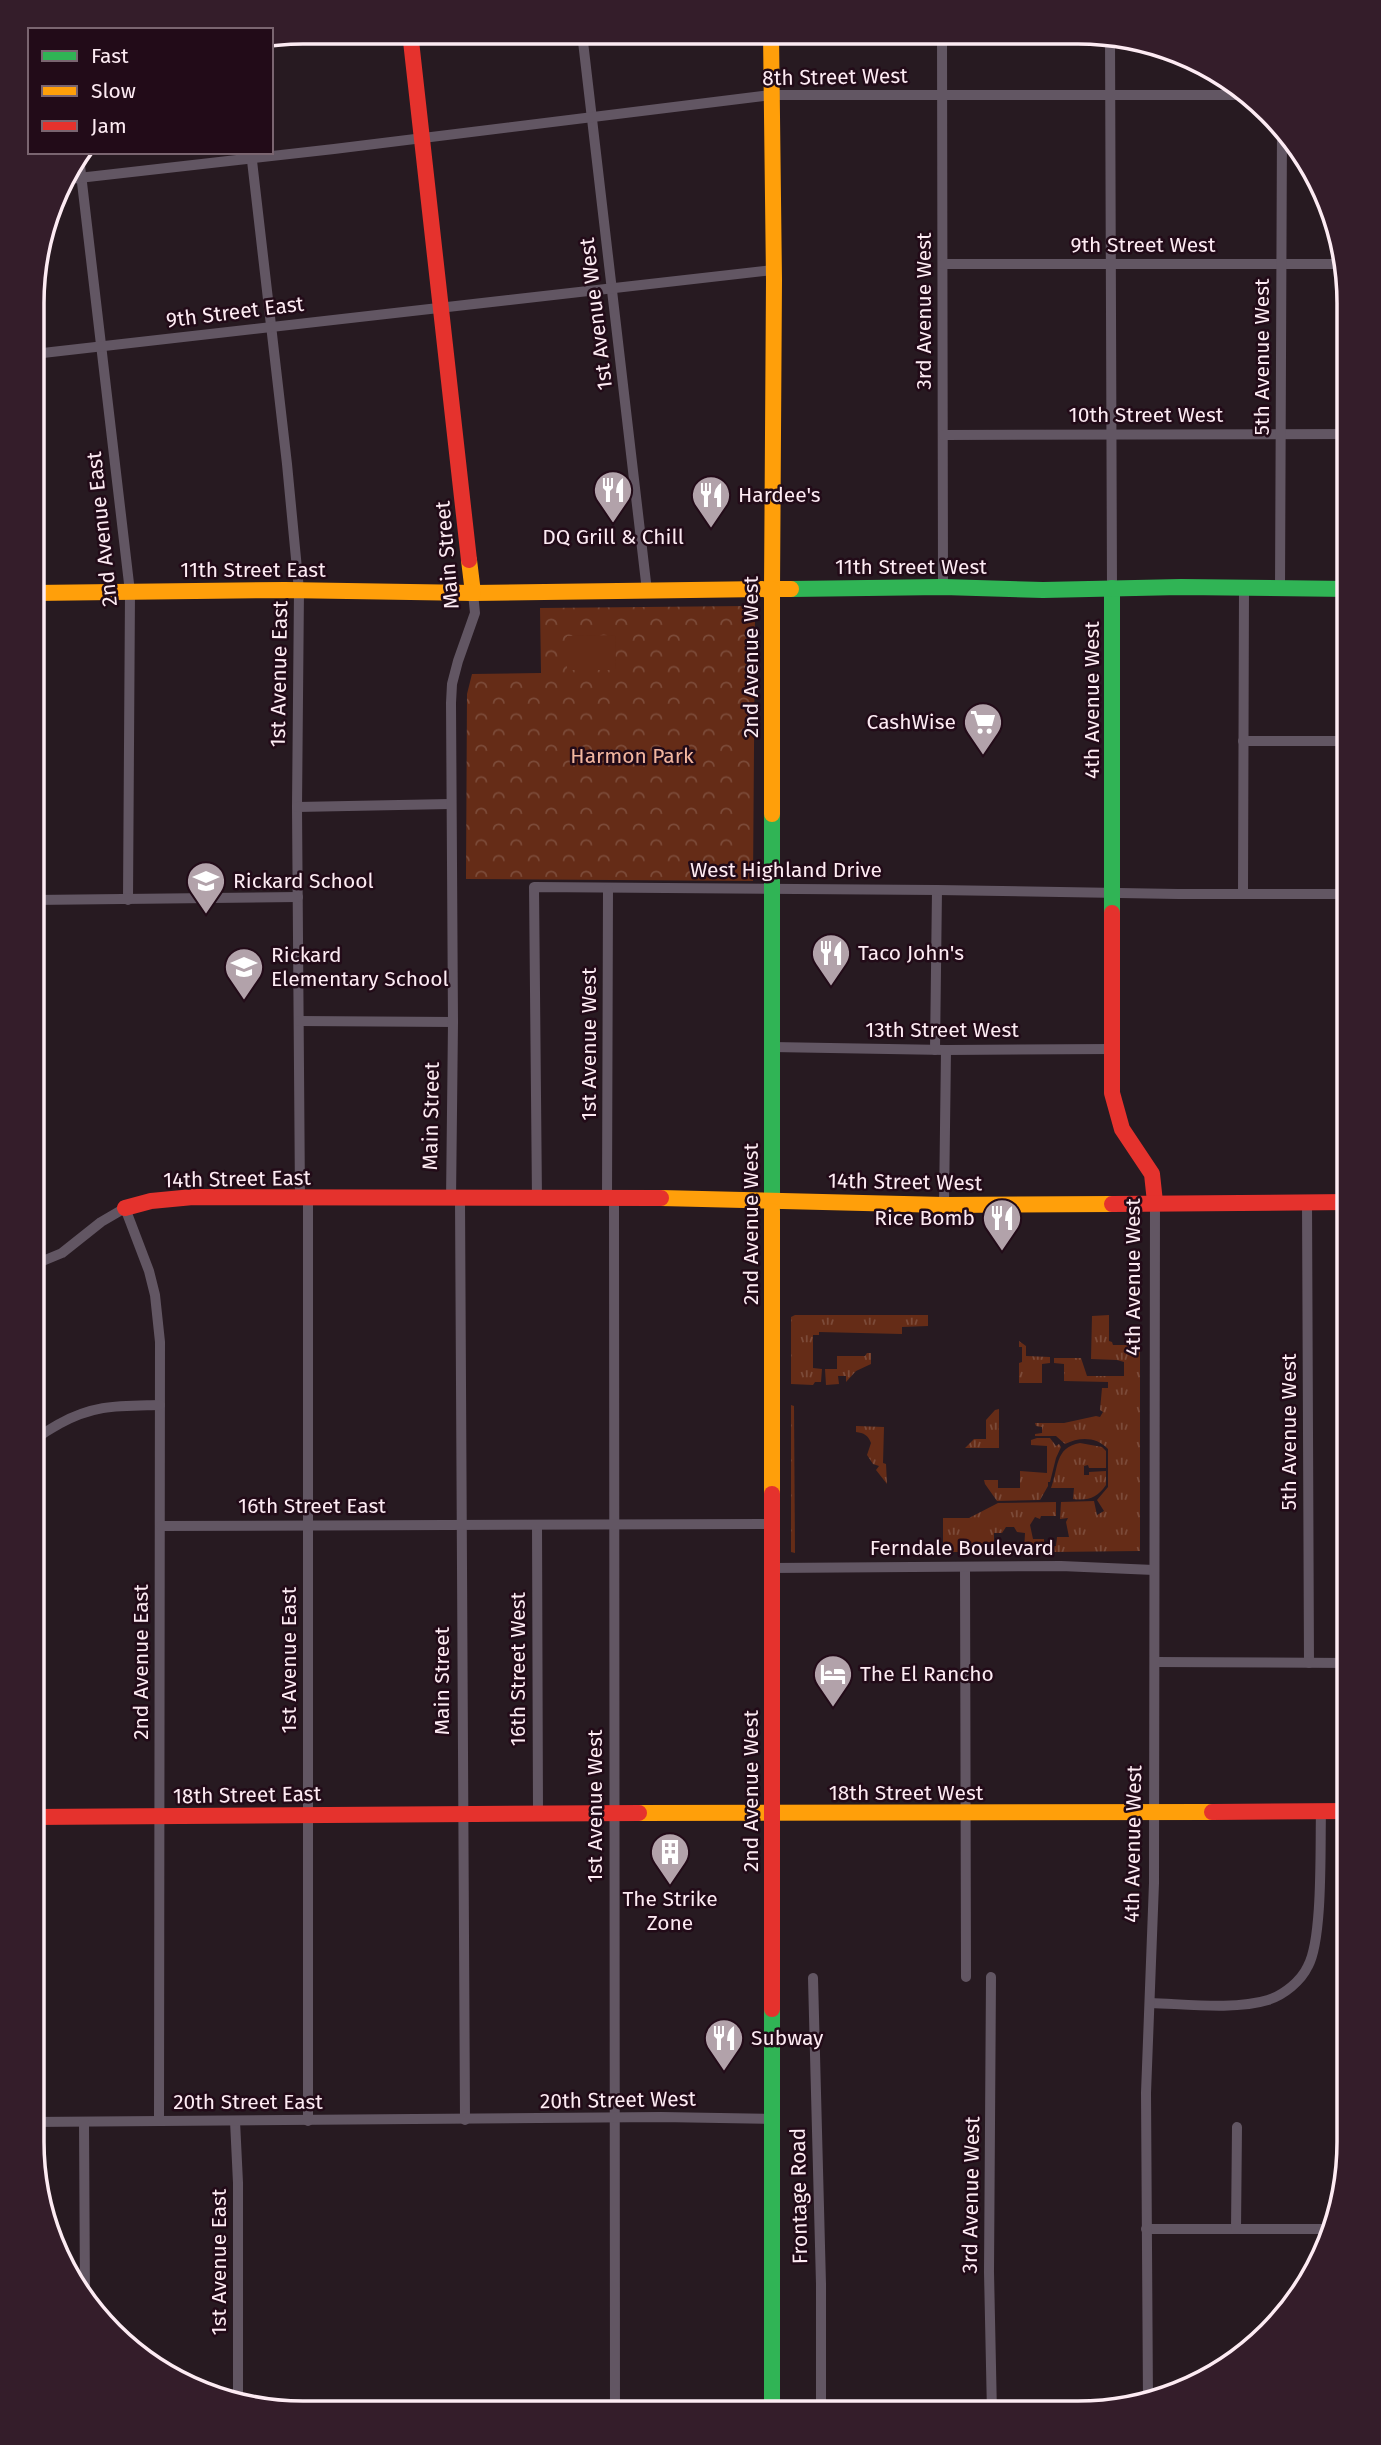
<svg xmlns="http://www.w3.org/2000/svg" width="1381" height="2445" font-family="'Fira Sans',sans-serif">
<defs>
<pattern id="grass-tufts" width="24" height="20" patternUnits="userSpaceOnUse" patternTransform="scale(1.75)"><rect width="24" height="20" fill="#652c17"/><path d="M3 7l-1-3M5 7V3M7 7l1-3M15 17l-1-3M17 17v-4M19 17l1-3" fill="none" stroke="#7c4b39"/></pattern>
<pattern id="park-crowns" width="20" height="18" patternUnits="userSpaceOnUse" patternTransform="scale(1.75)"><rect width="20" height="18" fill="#652c17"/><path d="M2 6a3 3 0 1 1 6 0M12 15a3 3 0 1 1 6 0" fill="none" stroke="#7c4b39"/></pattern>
</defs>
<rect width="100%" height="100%" fill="#271a21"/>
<g fill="url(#grass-tufts)">
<path d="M 795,1315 L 928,1315 L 928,1326 L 902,1327 L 902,1334 L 819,1332 L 819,1335 L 813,1335 L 813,1368 L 822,1369 L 821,1382 L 815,1382 L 813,1385 L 791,1384 L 791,1317 Z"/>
<path d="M 1109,1315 L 1109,1341 L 1112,1342 L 1113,1345 L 1127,1345 L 1127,1336 L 1140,1336 L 1140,1551 L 1052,1552 L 1052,1546 L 1056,1546 L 1057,1537 L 1069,1537 L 1066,1522 L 1068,1518 L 1060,1519 L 1061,1502 L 1094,1501 L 1097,1515 L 1104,1511 L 1097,1500 L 1108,1487 L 1108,1449 C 1096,1436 1079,1437 1065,1444 L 1056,1436 L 1035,1436 L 1035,1434 L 1042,1433 L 1042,1427 L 1036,1426 L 1035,1423 L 1064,1423 L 1096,1416 L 1100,1417 L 1103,1412 L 1100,1410 L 1102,1388 L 1108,1388 L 1108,1382 L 1064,1381 L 1064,1364 L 1054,1363 L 1054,1358 L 1081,1358 L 1087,1376 L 1124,1376 L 1124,1362 L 1117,1360 L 1091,1359 L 1092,1316 Z"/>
<path d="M 1019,1341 L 1026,1346 L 1026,1356 L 1050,1357 L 1050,1363 L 1042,1364 L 1042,1383 L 1019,1383 L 1019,1363 L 1022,1362 L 1022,1347 L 1019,1347 Z"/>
<path d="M 867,1353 L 871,1353 L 871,1364 L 856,1371 L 846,1382 L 846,1376 L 838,1376 L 839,1384 L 826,1385 L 825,1369 L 837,1369 L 837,1356 L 865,1356 Z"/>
<path d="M 791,1405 L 794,1406 L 795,1553 L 791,1552 Z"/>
<path d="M 999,1409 L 999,1448 L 965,1448 L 974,1439 L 986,1439 L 986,1420 L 995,1410 Z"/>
<path d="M 856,1426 L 884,1427 L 883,1463 L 886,1464 L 887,1484 L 876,1470 L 879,1466 L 873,1464 L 867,1455 L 871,1443 C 868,1435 864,1433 856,1432 Z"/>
<path d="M 1037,1438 L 1050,1438 L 1056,1446 L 1059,1444 L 1061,1447 L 1056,1458 L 1050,1482 L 1048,1482 L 1048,1486 L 1040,1500 L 997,1501 L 985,1484 L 984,1480 L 998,1480 L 998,1488 L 1020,1488 L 1020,1471 L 1047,1473 L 1047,1446 L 1031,1445 L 1031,1440 Z"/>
<path d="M 1080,1443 L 1102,1447 L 1106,1451 L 1106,1468 L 1089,1468 L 1088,1465 L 1084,1466 L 1084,1475 L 1089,1475 L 1089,1472 L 1106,1471 L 1106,1485 C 1097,1498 1088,1501 1073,1499 L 1074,1488 L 1051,1488 C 1059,1468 1054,1448 1080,1443 Z"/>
<path d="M 1056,1502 L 1056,1516 L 1041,1516 L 1040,1519 L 1035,1517 L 1030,1525 L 1033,1539 L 1044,1539 L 1044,1546 L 1048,1546 L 1048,1552 L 1024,1552 L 1025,1533 L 1017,1532 L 1014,1527 L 1006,1527 L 1002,1533 L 994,1533 L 994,1552 L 946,1552 L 946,1549 L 943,1548 L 943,1518 L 969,1518 L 998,1503 Z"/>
</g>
<path fill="url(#park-crowns)" d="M 747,606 L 755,614 L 753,881 L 466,879 L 467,694 L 472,674 L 541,673 L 540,608 Z"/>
<path fill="#652c17" d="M 615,635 L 616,670 L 567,670 L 567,636 Z"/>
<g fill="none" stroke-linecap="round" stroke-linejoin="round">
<g stroke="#625663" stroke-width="10">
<path d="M 582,33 L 647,591"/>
<path d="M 942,35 L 943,587"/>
<path d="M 1110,37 L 1112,588"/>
<path d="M 251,152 L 287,464 L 299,590 L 297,807 L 300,1199"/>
<path d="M 79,157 L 130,592 L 128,900"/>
<path d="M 61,180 L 334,149 L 771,95 L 1251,95"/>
<path d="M 943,264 L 1343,264"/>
<path d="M 34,354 L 773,270"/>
<path d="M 943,435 L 1349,434"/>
<path d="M 1280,588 L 1282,127"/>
<path d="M 1243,741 L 1349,741"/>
<path d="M 297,807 L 450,804"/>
<path d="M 1243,894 L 1244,588"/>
<path d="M 33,900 L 298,897"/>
<path d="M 299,1021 L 453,1022"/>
<path d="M 772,1047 L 946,1050 L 1112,1049"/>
<path d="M 935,1050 L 937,890"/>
<path d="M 308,1199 L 308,2121"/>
<path d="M 537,1199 L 534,887 L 937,890 L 1178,894 L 1349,894"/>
<path d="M 607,1199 L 608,889"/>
<path d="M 614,1199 L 615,2412"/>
<path d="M 451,1200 L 453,1022 L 451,703 L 452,684 L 458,661 L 475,613 L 473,593"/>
<path d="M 460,1200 L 465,2120"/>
<path d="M 1307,1202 L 1309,1663"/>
<path d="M 944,1205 L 946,1050"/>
<path d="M 33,1265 L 62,1253 L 101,1222 L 125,1208 L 149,1271 L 155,1295 L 160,1342 L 159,2121"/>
<path d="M 32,1443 C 40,1434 49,1430 59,1424 C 95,1404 120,1406 160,1405"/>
<path d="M 537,1525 L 538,1813"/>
<path d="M 161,1526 L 773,1524"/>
<path d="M 965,1567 L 966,1977"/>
<path d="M 771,1568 L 1061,1566 L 1154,1570"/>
<path d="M 1155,1662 L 1349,1663"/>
<path d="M 991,1977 L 989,2272 L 992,2413"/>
<path d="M 813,1978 L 821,2284 L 821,2413"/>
<path d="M 1151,2003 C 1185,2004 1236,2010 1268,2000 C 1284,1995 1301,1981 1308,1966 C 1323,1939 1320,1846 1321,1811"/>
<path d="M 235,2121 L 238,2183 L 238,2404"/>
<path d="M 32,2122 L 661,2117 L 771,2119"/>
<path d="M 84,2122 L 85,2302"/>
<path d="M 1146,2229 L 1333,2229"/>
<path d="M 1236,2229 L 1237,2127"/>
<path d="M 1148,2402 L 1146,2093 L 1154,1883 L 1155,1202"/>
</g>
<g stroke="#30b455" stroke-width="16">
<path d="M 1112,588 L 1112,913"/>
<path d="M 791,589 L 943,587 L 1043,590 L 1181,587 L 1349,589"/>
<path d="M 772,814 L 772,1211"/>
<path d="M 772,2009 L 772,2413"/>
</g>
<g stroke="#ff9f0a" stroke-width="16">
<path d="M 771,34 L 774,280 L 772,589 L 791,589"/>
<path d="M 469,560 L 473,593 L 772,589 L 772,814"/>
<path d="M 33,593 L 285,590 L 473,593"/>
<path d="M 661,1198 L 944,1205 L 1112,1204"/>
<path d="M 772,1211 L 772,1494"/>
<path d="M 639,1813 L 1212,1812"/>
</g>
<g stroke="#e5322d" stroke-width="16">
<path d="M 410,32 L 469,560"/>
<path d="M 1112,913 L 1112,1093 L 1122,1129 L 1152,1174 L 1155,1202"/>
<path d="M 1112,1204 L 1349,1202"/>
<path d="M 125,1208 L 151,1201 L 193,1197 L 661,1198"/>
<path d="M 772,1494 L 772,2009"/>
<path d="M 1212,1812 L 1349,1811"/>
<path d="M 32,1817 L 639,1813"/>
</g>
</g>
<defs>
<g id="restaurant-pin" transform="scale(2.0125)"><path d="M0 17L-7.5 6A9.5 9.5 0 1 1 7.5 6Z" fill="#b2a2aa" stroke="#220b18"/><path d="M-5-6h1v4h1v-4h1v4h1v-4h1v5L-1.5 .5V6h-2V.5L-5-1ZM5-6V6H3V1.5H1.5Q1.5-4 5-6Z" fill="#fff"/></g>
<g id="supermarket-pin" transform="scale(2.0125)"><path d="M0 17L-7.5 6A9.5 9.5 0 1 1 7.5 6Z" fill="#b2a2aa" stroke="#220b18"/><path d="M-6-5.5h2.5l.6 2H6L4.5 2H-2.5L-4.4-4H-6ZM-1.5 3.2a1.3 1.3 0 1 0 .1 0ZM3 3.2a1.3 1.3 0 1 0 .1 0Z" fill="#fff"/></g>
<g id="school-pin" transform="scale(2.0125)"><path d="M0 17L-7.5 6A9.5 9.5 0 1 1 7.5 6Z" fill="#b2a2aa" stroke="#220b18"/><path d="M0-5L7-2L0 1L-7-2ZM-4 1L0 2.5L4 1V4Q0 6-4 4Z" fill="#fff"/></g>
<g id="hotel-pin" transform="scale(2.0125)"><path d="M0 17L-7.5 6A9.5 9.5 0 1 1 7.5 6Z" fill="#b2a2aa" stroke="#220b18"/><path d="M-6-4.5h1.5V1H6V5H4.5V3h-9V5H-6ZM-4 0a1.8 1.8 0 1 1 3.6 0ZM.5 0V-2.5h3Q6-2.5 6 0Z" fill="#fff"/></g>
<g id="building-pin" transform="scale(2.0125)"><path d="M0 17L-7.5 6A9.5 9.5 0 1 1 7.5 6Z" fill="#b2a2aa" stroke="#220b18"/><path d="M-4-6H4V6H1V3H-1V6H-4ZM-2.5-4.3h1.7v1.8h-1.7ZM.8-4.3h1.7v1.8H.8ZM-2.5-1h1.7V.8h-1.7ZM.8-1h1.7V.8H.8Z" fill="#fff"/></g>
</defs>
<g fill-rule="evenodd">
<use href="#restaurant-pin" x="613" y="490"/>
<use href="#restaurant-pin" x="711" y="495"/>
<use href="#supermarket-pin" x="983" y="722"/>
<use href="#school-pin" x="206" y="881"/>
<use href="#restaurant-pin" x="831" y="953"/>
<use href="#school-pin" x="244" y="967"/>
<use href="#restaurant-pin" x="1002" y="1218"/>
<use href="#hotel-pin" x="833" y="1674"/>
<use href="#building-pin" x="670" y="1852"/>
<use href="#restaurant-pin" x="724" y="2038"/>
</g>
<g text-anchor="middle" stroke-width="5" stroke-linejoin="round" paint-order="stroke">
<g font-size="21" fill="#fdebf3" stroke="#220b18">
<text transform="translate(835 77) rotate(-1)" y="7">8th Street West</text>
<text x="1143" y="252">9th Street West</text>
<text transform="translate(924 311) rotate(-90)" y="7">3rd Avenue West</text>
<text transform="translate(235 312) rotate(-7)" y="7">9th Street East</text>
<text transform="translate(596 314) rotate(-97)" y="7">1st Avenue West</text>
<text transform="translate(1262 357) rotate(-90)" y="7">5th Avenue West</text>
<text x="1146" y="422">10th Street West</text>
<text transform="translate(102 529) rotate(-96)" y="7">2nd Avenue East</text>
<text transform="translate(447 555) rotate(-95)" y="7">Main Street</text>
<text x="911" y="574">11th Street West</text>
<text x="253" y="577">11th Street East</text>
<text transform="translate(751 657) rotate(-90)" y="7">2nd Avenue West</text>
<text transform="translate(279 674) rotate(-89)" y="7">1st Avenue East</text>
<text transform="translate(1092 700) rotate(-90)" y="7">4th Avenue West</text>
<text x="786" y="877">West Highland Drive</text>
<text x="942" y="1037">13th Street West</text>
<text transform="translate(589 1044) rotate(-90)" y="7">1st Avenue West</text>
<text transform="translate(431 1116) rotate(-89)" y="7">Main Street</text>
<text transform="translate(237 1179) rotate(-1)" y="7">14th Street East</text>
<text transform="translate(905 1182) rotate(1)" y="7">14th Street West</text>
<text transform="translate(751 1224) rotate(-90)" y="7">2nd Avenue West</text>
<text transform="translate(1133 1277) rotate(-90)" y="7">4th Avenue West</text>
<text transform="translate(1289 1432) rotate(-90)" y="7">5th Avenue West</text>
<text x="312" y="1513">16th Street East</text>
<text x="962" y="1555">Ferndale Boulevard</text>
<text transform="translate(289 1660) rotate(-90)" y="7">1st Avenue East</text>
<text transform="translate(141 1662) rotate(-90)" y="7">2nd Avenue East</text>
<text transform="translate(518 1669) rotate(-90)" y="7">16th Street West</text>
<text transform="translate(442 1681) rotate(-90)" y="7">Main Street</text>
<text transform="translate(751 1791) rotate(-90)" y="7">2nd Avenue West</text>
<text x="906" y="1800">18th Street West</text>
<text transform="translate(247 1795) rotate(-1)" y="7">18th Street East</text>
<text transform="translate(595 1806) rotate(-90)" y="7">1st Avenue West</text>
<text transform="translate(1133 1844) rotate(-89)" y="7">4th Avenue West</text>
<text transform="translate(618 2100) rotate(-1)" y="7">20th Street West</text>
<text x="248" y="2109">20th Street East</text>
<text transform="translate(971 2195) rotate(-89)" y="7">3rd Avenue West</text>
<text transform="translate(799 2196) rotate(-91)" y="7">Frontage Road</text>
<text transform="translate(219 2262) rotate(-90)" y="7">1st Avenue East</text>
</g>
<g font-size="21" fill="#fdebf3" stroke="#220b18" text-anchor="start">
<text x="738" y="502">Hardee's</text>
<text x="613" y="544" text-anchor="middle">DQ Grill &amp; Chill</text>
<text x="956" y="729" text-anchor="end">CashWise</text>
<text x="233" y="888">Rickard School</text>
<text x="858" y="960">Taco John's</text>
<text x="271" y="962">Rickard<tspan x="271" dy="24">Elementary School</tspan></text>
<text x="975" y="1225" text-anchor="end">Rice Bomb</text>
<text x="860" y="1681">The El Rancho</text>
<text x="670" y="1906" text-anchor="middle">The Strike<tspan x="670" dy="24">Zone</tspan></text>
<text x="751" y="2045">Subway</text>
</g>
<g font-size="21" fill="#f3b69f" stroke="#220b18">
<text x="632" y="763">Harmon Park</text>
</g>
</g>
<path d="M0 0H1381V2445H0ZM303 44H1078A259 259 0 0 1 1337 303V2142A259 259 0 0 1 1078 2401H303A259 259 0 0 1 44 2142V303A259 259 0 0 1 303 44Z" fill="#341d2a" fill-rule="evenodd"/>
<path fill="none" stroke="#fdebf3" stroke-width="3.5" d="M303 44H1078A259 259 0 0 1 1337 303V2142A259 259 0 0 1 1078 2401H303A259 259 0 0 1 44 2142V303A259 259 0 0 1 303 44Z"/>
<rect x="28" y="28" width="245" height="126" fill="#220b18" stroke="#7a6570" stroke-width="2"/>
<rect x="42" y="51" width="35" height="10" fill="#30b455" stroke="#7a6570" stroke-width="2"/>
<text x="91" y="63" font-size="21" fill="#fdebf3">Fast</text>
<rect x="42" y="86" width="35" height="10" fill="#ff9f0a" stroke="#7a6570" stroke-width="2"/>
<text x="91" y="98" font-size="21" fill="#fdebf3">Slow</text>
<rect x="42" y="121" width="35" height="10" fill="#e5322d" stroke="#7a6570" stroke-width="2"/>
<text x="91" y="133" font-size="21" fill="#fdebf3">Jam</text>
</svg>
